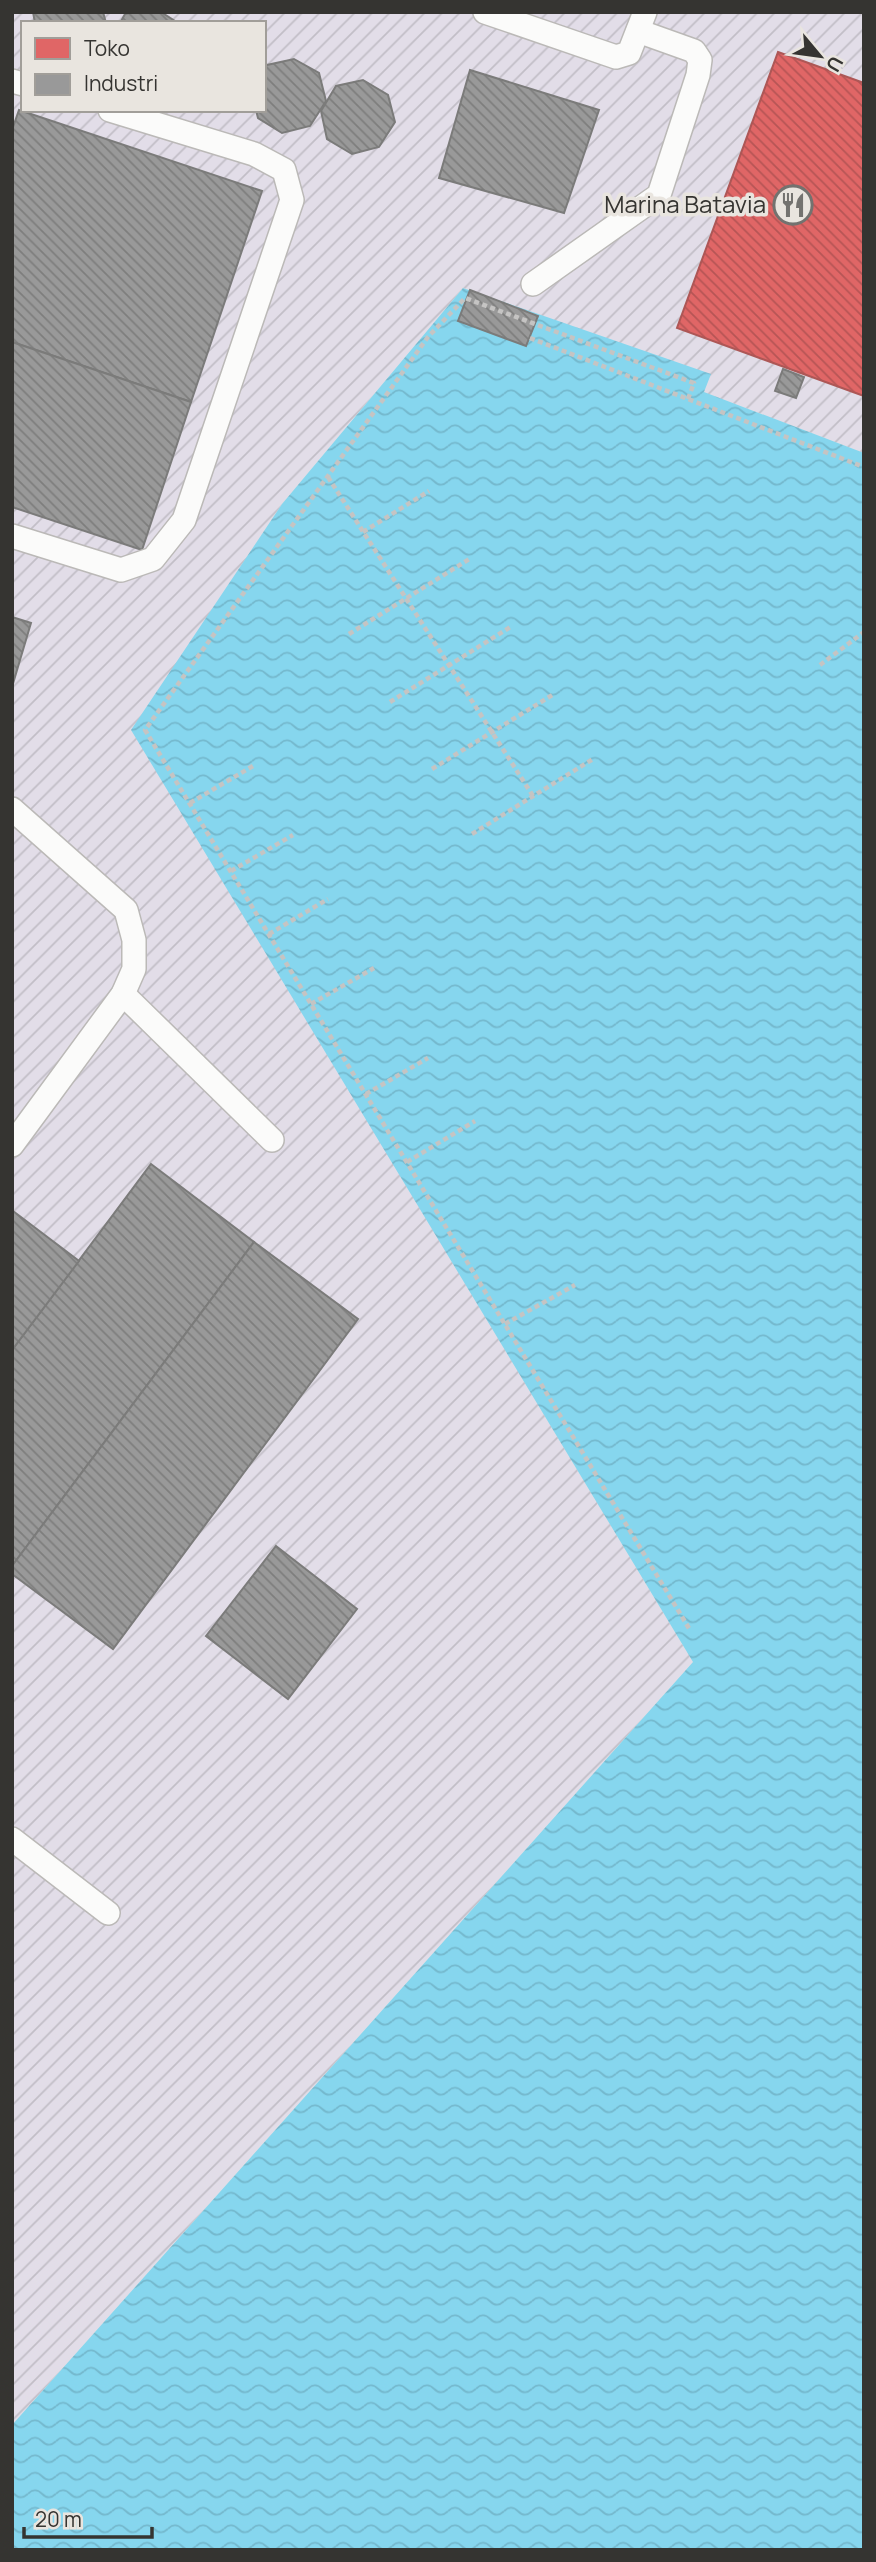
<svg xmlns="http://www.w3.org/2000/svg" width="876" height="2562" font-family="Manrope,sans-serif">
<defs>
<pattern id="industrial-furrows" width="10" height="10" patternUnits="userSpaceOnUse" patternTransform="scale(1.75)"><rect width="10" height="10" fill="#e2dde8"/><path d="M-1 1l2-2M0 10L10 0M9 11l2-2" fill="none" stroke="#c2bec7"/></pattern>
<pattern id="water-waves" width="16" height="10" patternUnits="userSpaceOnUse" patternTransform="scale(1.75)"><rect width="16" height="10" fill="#86d6ee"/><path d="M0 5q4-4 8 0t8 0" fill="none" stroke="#74b8cd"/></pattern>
<pattern id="shops-back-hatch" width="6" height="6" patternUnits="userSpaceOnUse" patternTransform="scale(1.75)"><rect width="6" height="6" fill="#e06666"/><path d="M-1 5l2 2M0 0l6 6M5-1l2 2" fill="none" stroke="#b65555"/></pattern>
<pattern id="industry-back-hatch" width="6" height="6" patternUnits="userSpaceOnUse" patternTransform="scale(1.75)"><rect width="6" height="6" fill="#999"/><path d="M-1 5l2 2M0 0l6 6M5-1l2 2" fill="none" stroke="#7e7e7d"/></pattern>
</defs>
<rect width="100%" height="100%" fill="#e7e4e1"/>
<path fill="url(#industrial-furrows)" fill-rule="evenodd" d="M 12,12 L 864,12 L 864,453 L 703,392 L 710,375 L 463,288 L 282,504 L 132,730 L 693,1662 L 12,2425 ZM 23,23 L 264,23 L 264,110 L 23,110 Z"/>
<path fill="url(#water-waves)" d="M 463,288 L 711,374 L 704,392 L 864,453 L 864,2550 L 12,2550 L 12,2425 L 693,1662 L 131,730 L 282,504 Z"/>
<path fill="url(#shops-back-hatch)" stroke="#ad5756" stroke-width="2" d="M 778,52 L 864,83 L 864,396 L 677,328 Z"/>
<g fill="url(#industry-back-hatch)" stroke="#7b7b7a" stroke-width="2">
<path d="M 33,12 L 103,12 L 106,23 L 35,23 Z"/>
<path d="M 133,12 L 161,12 L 178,23 L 120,23 L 125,14 Z"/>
<path d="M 294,59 L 319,73 L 326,101 L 310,126 L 282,133 L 258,118 L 256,110 L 264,110 L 264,69 L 267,65 Z"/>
<path d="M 470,70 L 599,110 L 564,213 L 439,178 Z"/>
<path d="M 363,80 L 388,95 L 395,122 L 379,147 L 352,154 L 327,139 L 321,111 L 336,86 Z"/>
<path d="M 19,110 L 262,191 L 191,402 L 12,342 L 12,130 Z"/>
<path d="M 470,290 L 538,316 L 526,346 L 458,321 Z"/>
<path d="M 12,342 L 191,402 L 142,550 L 12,507 Z"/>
<path d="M 783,369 L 804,377 L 796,398 L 775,391 Z"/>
<path d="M 12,617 L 31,623 L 12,687 Z"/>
<path d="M 151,1164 L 254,1242 L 12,1566 L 12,1350 Z"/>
<path d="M 13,1211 L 79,1261 L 12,1350 L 12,1213 Z"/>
<path d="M 254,1242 L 358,1319 L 113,1649 L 12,1574 L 12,1566 Z"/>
<path d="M 276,1546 L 357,1609 L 288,1699 L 206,1636 Z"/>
</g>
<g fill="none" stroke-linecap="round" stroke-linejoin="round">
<g stroke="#bbb9b7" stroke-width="26">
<g id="lane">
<path d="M 485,12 L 616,57 L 629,53 L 645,12"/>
<path d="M 12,81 L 23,84"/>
<path d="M 533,284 L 659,195 L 698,75 L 700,60 L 694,51 L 638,31"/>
<path d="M 12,536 L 121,570 L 153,559 L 184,520 L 292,200 L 284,170 L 254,154 L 110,110"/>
<path d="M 12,809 L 126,910 L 134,940 L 134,969 L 123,994 L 12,1145"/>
<path d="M 123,994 L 272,1140"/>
<path d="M 12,1839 L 108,1913"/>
</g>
</g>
<g stroke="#c5c4c3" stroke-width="4.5" stroke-dasharray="5 3.5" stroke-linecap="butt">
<path d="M 530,338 L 864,467"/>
<path d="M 688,399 L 694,383 L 465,298 L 428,337 L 145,730 L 690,1630"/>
<path d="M 328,477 L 533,796"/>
<path d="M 363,532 L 429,491"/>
<path d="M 349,634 L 471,558"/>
<path d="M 820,665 L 864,632"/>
<path d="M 390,702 L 512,626"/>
<path d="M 432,769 L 554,694"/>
<path d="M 190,803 L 253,766"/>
<path d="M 472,834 L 593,759"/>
<path d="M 231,871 L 293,835"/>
<path d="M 269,934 L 328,899"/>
<path d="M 311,1004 L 374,968"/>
<path d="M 366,1094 L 428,1058"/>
<path d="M 407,1162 L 475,1121"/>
<path d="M 505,1324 L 575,1285"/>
</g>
<use href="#lane" stroke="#fbfbfa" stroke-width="23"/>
</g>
<defs>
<g id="restaurant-ring" transform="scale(2.0125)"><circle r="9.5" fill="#e9e5df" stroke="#73726f" stroke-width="1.5"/><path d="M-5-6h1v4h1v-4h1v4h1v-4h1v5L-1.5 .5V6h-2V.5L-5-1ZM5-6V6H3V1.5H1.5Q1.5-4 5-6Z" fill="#73726f"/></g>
</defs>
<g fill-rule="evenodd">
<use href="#restaurant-ring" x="793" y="205"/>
</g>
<g text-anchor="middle" stroke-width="7" stroke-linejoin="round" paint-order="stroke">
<g font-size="24" fill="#353431" stroke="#e9e5df" text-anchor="end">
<text x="766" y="213">Marina Batavia</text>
</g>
</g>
<rect width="876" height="2562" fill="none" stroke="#353431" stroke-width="28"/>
<rect x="21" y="21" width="245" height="91" fill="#e9e5df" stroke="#a19e99" stroke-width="2"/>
<rect x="35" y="38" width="35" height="21" fill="#e06666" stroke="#a19e99" stroke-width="2"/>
<text x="84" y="56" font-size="21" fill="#353431">Toko</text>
<rect x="35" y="74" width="35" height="21" fill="#999999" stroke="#a19e99" stroke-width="2"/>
<text x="84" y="91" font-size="21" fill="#353431">Industri</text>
<g transform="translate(820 56) rotate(119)" stroke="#e9e5df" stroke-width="5" paint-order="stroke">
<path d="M0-5L12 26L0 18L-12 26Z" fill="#353431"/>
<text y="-10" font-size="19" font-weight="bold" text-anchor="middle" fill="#353431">U</text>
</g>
<path d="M24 2527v10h128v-10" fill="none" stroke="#353431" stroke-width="3.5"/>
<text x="35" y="2527" font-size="21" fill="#353431" stroke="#e9e5df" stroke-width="5" paint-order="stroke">20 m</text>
</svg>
